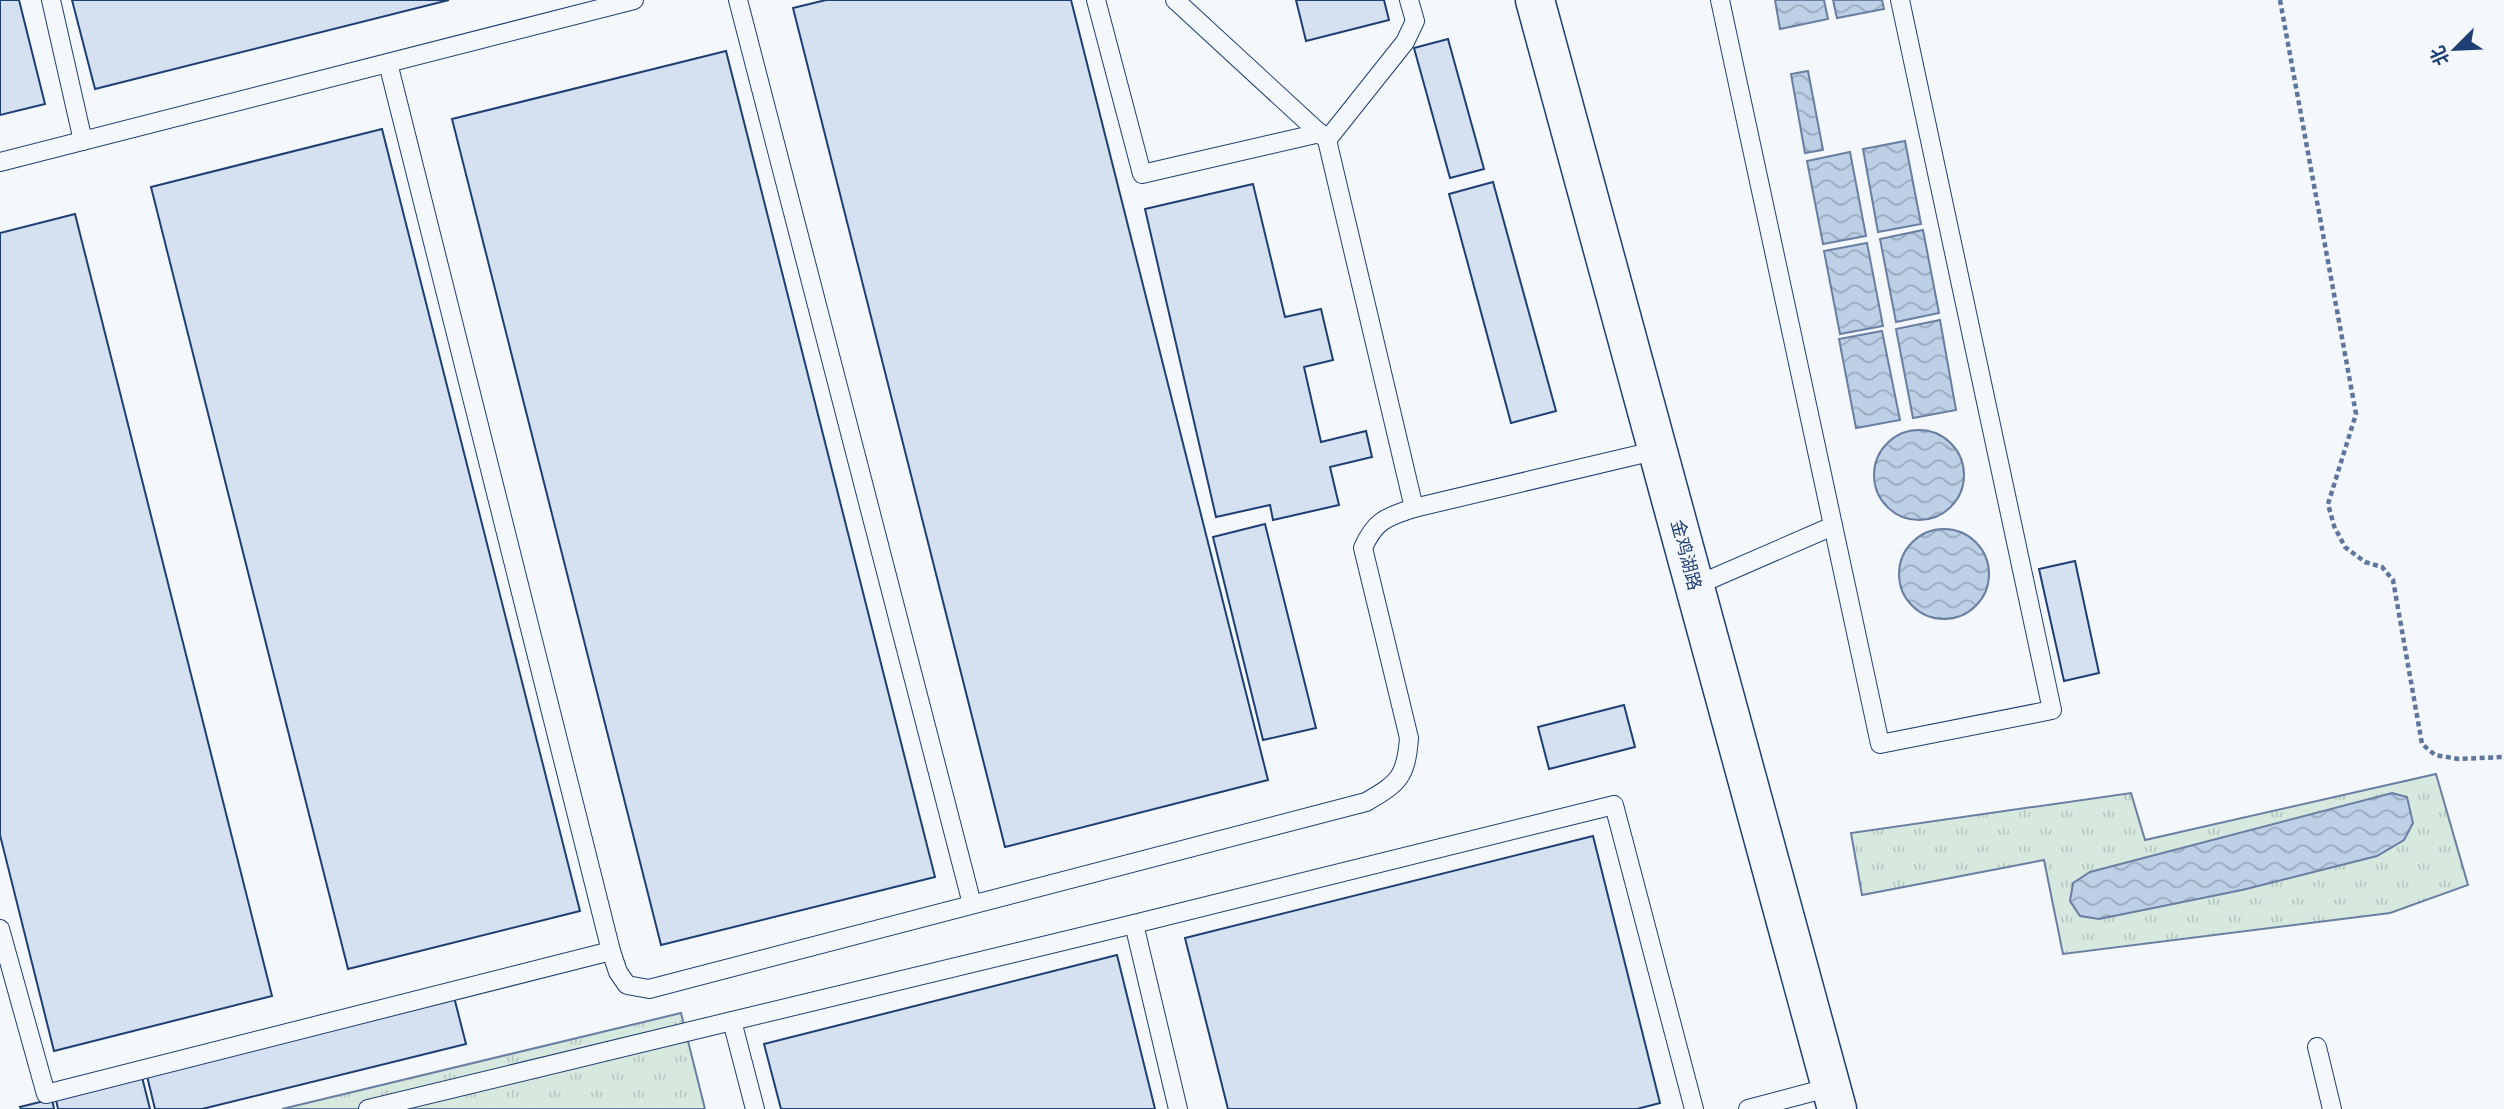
<svg xmlns="http://www.w3.org/2000/svg" width="2504" height="1109" font-family="'Golos Text','Noto Sans SC',sans-serif">
<defs>
<pattern id="grass-tufts" width="24" height="20" patternUnits="userSpaceOnUse" patternTransform="scale(1.75)"><rect width="24" height="20" fill="#d7e8df"/><path d="M3 7l-1-3M5 7V3M7 7l1-3M15 17l-1-3M17 17v-4M19 17l1-3" fill="none" stroke="#b8c8c3"/></pattern>
<pattern id="water-waves" width="16" height="10" patternUnits="userSpaceOnUse" patternTransform="scale(1.75)"><rect width="16" height="10" fill="#bed0e5"/><path d="M0 5q4-4 8 0t8 0" fill="none" stroke="#9aaabe"/></pattern>
</defs>
<rect width="100%" height="100%" fill="#f4f7fb"/>
<g fill="url(#grass-tufts)" stroke="#687fa3" stroke-width="2">
<path d="M 2436,774 L 2468,885 L 2390,913 L 2063,954 L 2044,860 L 1862,895 L 1851,833 L 2131,793 L 2145,840 Z"/>
<path d="M 681,1013 L 705,1109 L 282,1109 Z"/>
</g>
<g fill="url(#water-waves)" stroke="#687fa3" stroke-width="2">
<path d="M 1775,0 L 1824,0 L 1828,19 L 1780,29 Z"/>
<path d="M 1833,0 L 1882,0 L 1884,9 L 1837,18 Z"/>
<path d="M 1808,71 L 1823,150 L 1805,153 L 1791,74 Z"/>
<path d="M 1905,141 L 1921,224 L 1878,232 L 1863,149 Z"/>
<path d="M 1850,152 L 1866,236 L 1823,244 L 1807,161 Z"/>
<path d="M 1923,230 L 1939,313 L 1896,322 L 1880,239 Z"/>
<path d="M 1867,243 L 1883,326 L 1840,334 L 1824,251 Z"/>
<path d="M 1940,320 L 1956,410 L 1913,418 L 1896,329 Z"/>
<path d="M 1882,331 L 1900,420 L 1856,428 L 1839,339 Z"/>
<circle cx="1919" cy="475" r="45"/>
<circle cx="1944" cy="574" r="45"/>
<path d="M 2392,793 L 2407,797 L 2413,823 L 2404,840 L 2377,856 L 2242,890 L 2099,919 L 2080,916 L 2070,901 L 2073,883 L 2090,872 Z"/>
</g>
<g fill="#d5e0f0" stroke="#1d3f73" stroke-width="2">
<path d="M 0,0 L 19,0 L 45,104 L 0,115 Z"/>
<path d="M 72,0 L 449,0 L 95,89 Z"/>
<path d="M 826,0 L 1071,0 L 1268,780 L 1005,847 L 793,8 Z"/>
<path d="M 1296,0 L 1384,0 L 1389,20 L 1306,41 Z"/>
<path d="M 1448,39 L 1484,169 L 1450,178 L 1414,48 Z"/>
<path d="M 726,51 L 935,877 L 661,945 L 452,119 Z"/>
<path d="M 382,129 L 580,911 L 348,969 L 151,187 Z"/>
<path d="M 1493,182 L 1556,411 L 1511,423 L 1449,194 Z"/>
<path d="M 1253,184 L 1285,317 L 1321,309 L 1333,360 L 1304,367 L 1321,442 L 1366,431 L 1372,457 L 1330,467 L 1339,505 L 1273,520 L 1270,505 L 1216,517 L 1145,209 Z"/>
<path d="M 75,214 L 272,996 L 54,1051 L 0,835 L 0,233 Z"/>
<path d="M 1265,524 L 1316,728 L 1263,740 L 1213,537 Z"/>
<path d="M 2075,561 L 2099,673 L 2064,681 L 2039,569 Z"/>
<path d="M 1624,705 L 1635,747 L 1549,769 L 1538,727 Z"/>
<path d="M 1593,836 L 1660,1103 L 1637,1109 L 1228,1109 L 1185,938 Z"/>
<path d="M 1117,955 L 1155,1109 L 781,1109 L 764,1044 Z"/>
<path d="M 454,997 L 466,1044 L 202,1109 L 155,1109 L 146,1072 Z"/>
<path d="M 141,1073 L 150,1109 L 58,1109 L 55,1095 Z"/>
<path d="M 52,1099 L 54,1109 L 21,1109 L 20,1107 Z"/>
</g>
<g fill="none" stroke-linecap="round" stroke-linejoin="round">
<g stroke="#1d3f73" stroke-width="20">
<g id="lane">
<path d="M 51,0 L 83,141"/>
<path d="M 738,0 L 972,904"/>
<path d="M 1096,0 L 1142,174 L 1320,133"/>
<path d="M 1175,0 L 1327,140 L 1414,508 L 1658,450"/>
<path d="M 1720,0 L 1880,744 L 2052,710 L 1900,0"/>
<path d="M 1327,140 L 1405,42 L 1415,21 L 1409,0"/>
<path d="M 0,162 L 634,0"/>
<path d="M 1695,586 L 1833,526"/>
<path d="M 1134,924 L 1614,805 L 1694,1109"/>
<path d="M 0,929 L 46,1094 L 611,951 L 388,63"/>
<path d="M 611,951 L 618,972 L 627,985 L 649,989 L 1366,802 C 1399,783 1406,777 1409,738 L 1363,548 C 1375,520 1387,517 1414,508"/>
<path d="M 2317,1047 L 2332,1109"/>
<path d="M 368,1109 L 732,1021"/>
<path d="M 755,1109 L 732,1021 L 1134,924 L 1178,1109"/>
<path d="M 1748,1109 L 1831,1087"/>
</g>
</g>
<g stroke="#1d3f73" stroke-width="41">
<path id="secondary" d="M 1535,0 L 1837,1109"/>
</g>
<path stroke="#5e769c" stroke-width="4.5" stroke-dasharray="5 3.5" stroke-linecap="butt" d="M 2280,0 L 2356,414 L 2328,504 L 2334,526 L 2345,547 L 2365,562 L 2382,567 L 2393,580 L 2422,744 L 2435,755 L 2459,759 L 2504,757"/>
<use href="#lane" stroke="#f4f7fb" stroke-width="18"/>
<use href="#secondary" stroke="#f4f7fb" stroke-width="38"/>
</g>
<g text-anchor="middle" stroke-width="5" stroke-linejoin="round" paint-order="stroke">
<g font-size="18" fill="#1d3f73" stroke="#f4f7fb">
<text transform="translate(1686 555) rotate(75)" y="6">金鸡湖路</text>
</g>
</g>
<g transform="translate(2455 49) rotate(246)" stroke="#f4f7fb" stroke-width="5" paint-order="stroke">
<path d="M0-5L12 26L0 18L-12 26Z" fill="#1d3f73"/>
<text y="-10" font-size="19" font-weight="bold" text-anchor="middle" fill="#1d3f73">北</text>
</g>
</svg>
